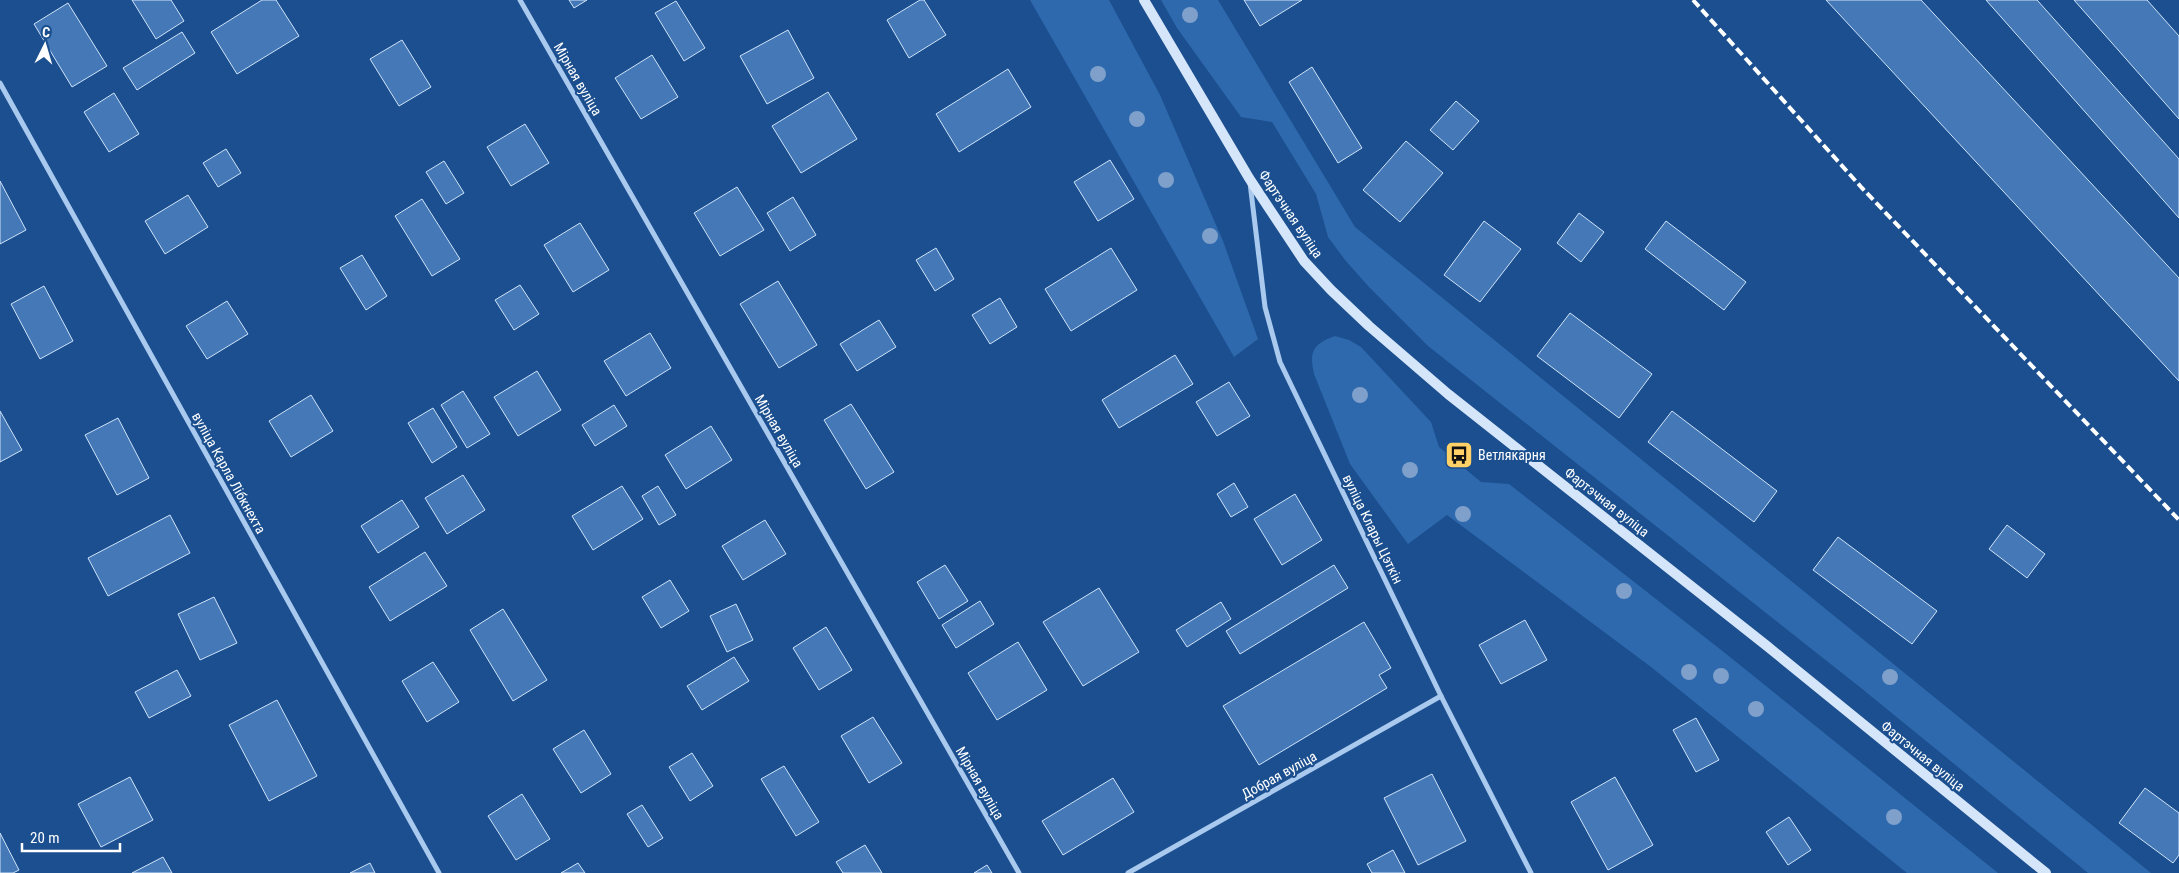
<svg xmlns="http://www.w3.org/2000/svg" width="2179" height="873" font-family="'Roboto Condensed',sans-serif">
<rect width="100%" height="100%" fill="#1b4f8f"/>
<g fill="#2e69ad">
<path d="M 1030,0 L 1109,0 L 1160,95 L 1223,241 L 1258,339 L 1234,357 Z"/>
<path d="M 1161,0 L 1218,0 L 1355,227 L 2151,873 L 2088,873 L 1861,688 L 1428,346 L 1369,287 L 1345,260 L 1328,237 L 1316,194 L 1272,122 L 1241,117 L 1177,28 Z"/>
<path d="M 1335,336 L 1349,340 L 1361,347 L 1431,422 L 1439,447 L 1481,482 L 1509,484 L 1725,653 L 1998,873 L 1907,873 L 1651,667 L 1447,515 L 1408,544 L 1350,464 L 1314,374 C 1309,351 1313,344 1335,336 Z"/>
</g>
<g fill="#4478b7" stroke="#cfe3fa">
<path d="M 132,0 L 171,0 L 184,21 L 156,39 Z"/>
<path d="M 262,0 L 276,0 L 299,36 L 237,74 L 211,32 Z"/>
<path d="M 569,0 L 587,0 L 574,8 Z"/>
<path d="M 920,0 L 924,0 L 946,35 L 909,58 L 887,20 Z"/>
<path d="M 1244,0 L 1302,0 L 1260,26 Z"/>
<path d="M 1826,0 L 1921,0 L 2179,278 L 2179,381 Z"/>
<path d="M 1986,0 L 2037,0 L 2179,159 L 2179,218 Z"/>
<path d="M 2074,0 L 2147,0 L 2179,36 L 2179,119 Z"/>
<path d="M 676,1 L 705,48 L 684,61 L 655,13 Z"/>
<path d="M 68,3 L 107,66 L 72,87 L 34,24 Z"/>
<path d="M 788,30 L 814,78 L 767,104 L 740,56 Z"/>
<path d="M 182,32 L 195,53 L 137,90 L 123,68 Z"/>
<path d="M 402,40 L 431,87 L 399,106 L 370,59 Z"/>
<path d="M 652,55 L 678,97 L 641,119 L 615,78 Z"/>
<path d="M 1312,67 L 1362,148 L 1338,163 L 1289,82 Z"/>
<path d="M 1008,69 L 1031,107 L 959,152 L 936,114 Z"/>
<path d="M 828,92 L 857,139 L 801,173 L 772,126 Z"/>
<path d="M 114,93 L 139,134 L 109,152 L 84,112 Z"/>
<path d="M 1456,101 L 1479,121 L 1453,150 L 1430,130 Z"/>
<path d="M 525,124 L 549,163 L 511,186 L 487,147 Z"/>
<path d="M 1406,141 L 1443,173 L 1400,222 L 1363,190 Z"/>
<path d="M 226,149 L 241,173 L 218,187 L 203,163 Z"/>
<path d="M 1110,160 L 1134,199 L 1098,221 L 1074,182 Z"/>
<path d="M 444,161 L 464,193 L 446,204 L 426,172 Z"/>
<path d="M 0,181 L 26,230 L 0,244 Z"/>
<path d="M 737,187 L 764,230 L 720,256 L 694,213 Z"/>
<path d="M 188,195 L 208,227 L 165,254 L 145,221 Z"/>
<path d="M 793,197 L 816,235 L 790,251 L 767,213 Z"/>
<path d="M 422,199 L 460,259 L 432,276 L 395,216 Z"/>
<path d="M 1579,213 L 1604,232 L 1581,262 L 1557,243 Z"/>
<path d="M 1484,221 L 1521,249 L 1480,302 L 1444,275 Z"/>
<path d="M 1666,221 L 1746,282 L 1724,310 L 1645,249 Z"/>
<path d="M 580,223 L 609,270 L 573,292 L 544,245 Z"/>
<path d="M 936,248 L 954,279 L 935,291 L 916,260 Z"/>
<path d="M 1111,248 L 1137,290 L 1071,331 L 1045,289 Z"/>
<path d="M 362,255 L 387,296 L 366,310 L 340,268 Z"/>
<path d="M 778,281 L 817,345 L 779,368 L 740,304 Z"/>
<path d="M 520,285 L 539,314 L 514,330 L 495,300 Z"/>
<path d="M 44,286 L 73,341 L 40,359 L 11,304 Z"/>
<path d="M 1000,298 L 1017,327 L 990,344 L 972,315 Z"/>
<path d="M 227,301 L 248,334 L 207,359 L 186,326 Z"/>
<path d="M 1570,313 L 1652,374 L 1619,418 L 1537,356 Z"/>
<path d="M 879,320 L 896,347 L 857,371 L 840,344 Z"/>
<path d="M 650,333 L 671,368 L 626,396 L 604,361 Z"/>
<path d="M 1175,355 L 1193,384 L 1119,428 L 1102,400 Z"/>
<path d="M 537,371 L 561,410 L 518,436 L 494,397 Z"/>
<path d="M 1229,382 L 1250,416 L 1217,436 L 1196,402 Z"/>
<path d="M 463,391 L 490,434 L 467,448 L 441,405 Z"/>
<path d="M 311,395 L 333,431 L 291,457 L 269,421 Z"/>
<path d="M 851,404 L 894,472 L 866,489 L 824,420 Z"/>
<path d="M 614,405 L 627,426 L 595,446 L 582,425 Z"/>
<path d="M 433,408 L 457,447 L 432,463 L 408,423 Z"/>
<path d="M 0,411 L 22,450 L 0,462 Z"/>
<path d="M 1672,411 L 1777,491 L 1754,522 L 1648,442 Z"/>
<path d="M 118,418 L 149,478 L 117,495 L 85,435 Z"/>
<path d="M 711,426 L 732,460 L 686,489 L 665,455 Z"/>
<path d="M 463,475 L 485,510 L 447,534 L 425,498 Z"/>
<path d="M 1234,483 L 1248,507 L 1231,517 L 1217,494 Z"/>
<path d="M 622,486 L 643,519 L 593,550 L 572,516 Z"/>
<path d="M 658,486 L 676,515 L 659,525 L 642,496 Z"/>
<path d="M 1295,494 L 1322,540 L 1282,565 L 1254,519 Z"/>
<path d="M 402,500 L 419,527 L 378,553 L 361,526 Z"/>
<path d="M 170,515 L 190,553 L 108,596 L 88,558 Z"/>
<path d="M 765,520 L 786,554 L 743,580 L 722,546 Z"/>
<path d="M 2007,525 L 2045,554 L 2027,578 L 1989,549 Z"/>
<path d="M 1838,537 L 1937,611 L 1912,644 L 1813,570 Z"/>
<path d="M 425,552 L 447,586 L 390,621 L 369,587 Z"/>
<path d="M 945,565 L 968,601 L 939,619 L 917,582 Z"/>
<path d="M 1334,565 L 1348,588 L 1240,654 L 1226,631 Z"/>
<path d="M 670,580 L 689,611 L 661,628 L 642,597 Z"/>
<path d="M 1099,588 L 1139,652 L 1083,686 L 1043,622 Z"/>
<path d="M 214,597 L 237,643 L 200,660 L 178,614 Z"/>
<path d="M 980,601 L 994,624 L 956,648 L 942,625 Z"/>
<path d="M 1221,602 L 1231,619 L 1187,647 L 1176,630 Z"/>
<path d="M 736,604 L 753,640 L 727,652 L 710,616 Z"/>
<path d="M 503,609 L 547,680 L 513,701 L 470,630 Z"/>
<path d="M 1525,620 L 1547,660 L 1501,684 L 1479,645 Z"/>
<path d="M 1364,622 L 1391,668 L 1379,675 L 1387,688 L 1259,765 L 1223,706 Z"/>
<path d="M 826,627 L 852,670 L 819,690 L 793,648 Z"/>
<path d="M 1018,642 L 1047,690 L 997,720 L 968,673 Z"/>
<path d="M 734,657 L 749,681 L 702,710 L 687,686 Z"/>
<path d="M 433,662 L 459,702 L 427,722 L 402,681 Z"/>
<path d="M 177,670 L 191,696 L 149,718 L 135,692 Z"/>
<path d="M 277,700 L 317,776 L 269,801 L 229,725 Z"/>
<path d="M 873,717 L 902,763 L 869,783 L 841,736 Z"/>
<path d="M 1696,718 L 1719,760 L 1696,772 L 1673,730 Z"/>
<path d="M 584,730 L 611,774 L 581,793 L 553,749 Z"/>
<path d="M 692,753 L 713,786 L 690,801 L 669,767 Z"/>
<path d="M 784,766 L 819,822 L 796,836 L 761,779 Z"/>
<path d="M 1432,774 L 1466,841 L 1418,865 L 1384,798 Z"/>
<path d="M 130,777 L 153,820 L 101,847 L 78,804 Z"/>
<path d="M 1615,777 L 1653,845 L 1608,870 L 1571,802 Z"/>
<path d="M 1113,778 L 1134,812 L 1063,855 L 1042,821 Z"/>
<path d="M 2145,788 L 2179,813 L 2179,855 L 2173,863 L 2119,823 Z"/>
<path d="M 522,794 L 550,839 L 516,860 L 488,816 Z"/>
<path d="M 642,805 L 663,838 L 648,847 L 627,814 Z"/>
<path d="M 1789,817 L 1811,850 L 1788,865 L 1766,832 Z"/>
<path d="M 0,833 L 19,870 L 13,873 L 0,873 Z"/>
<path d="M 865,845 L 882,873 L 843,873 L 836,862 Z"/>
<path d="M 1393,850 L 1405,873 L 1372,873 L 1367,864 Z"/>
<path d="M 163,857 L 172,873 L 132,873 Z"/>
<path d="M 370,863 L 375,873 L 350,873 Z"/>
<path d="M 578,863 L 585,873 L 561,873 Z"/>
<path d="M 987,865 L 992,873 L 974,873 Z"/>
</g>
<g fill="none" stroke-linecap="round" stroke-linejoin="round">
<g stroke="#a9c9ee" stroke-width="5">
<path d="M 520,0 L 1019,873"/>
<path d="M 0,83 L 439,873"/>
<path d="M 1250,183 L 1265,307 L 1280,362 L 1441,696 L 1531,873"/>
<path d="M 1128,873 L 1441,696"/>
</g>
<path stroke="#d6e6fa" stroke-width="10" d="M 1144,0 L 1249,178 L 1304,261 L 1331,290 L 1369,326 L 1448,394 L 1767,646 L 2046,873"/>
<path stroke="#fff" stroke-width="4" stroke-dasharray="9 4" stroke-linecap="butt" d="M 1693,0 L 1862,188 L 2179,520"/>
</g>
<g fill="#7ea0ca">
<circle cx="1190" cy="15" r="8"/>
<circle cx="1098" cy="74" r="8"/>
<circle cx="1137" cy="119" r="8"/>
<circle cx="1166" cy="180" r="8"/>
<circle cx="1210" cy="236" r="8"/>
<circle cx="1360" cy="395" r="8"/>
<circle cx="1410" cy="470" r="8"/>
<circle cx="1463" cy="514" r="8"/>
<circle cx="1624" cy="591" r="8"/>
<circle cx="1689" cy="672" r="8"/>
<circle cx="1721" cy="676" r="8"/>
<circle cx="1890" cy="677" r="8"/>
<circle cx="1756" cy="709" r="8"/>
<circle cx="1894" cy="817" r="8"/>
</g>
<defs>
<g id="bus-square" transform="scale(1.4375)"><rect x="-9" y="-9" width="18" height="18" rx="4" fill="#ffd166" stroke="#1b4f8f"/><path d="M-5-6H5V4H4V6H2V4H-2V6H-4V4H-5ZM-3.5-4V0h7V-4ZM-3.5 1.2v1.5H-2V1.2ZM2 1.2v1.5H3.5V1.2Z" fill="#111"/></g>
</defs>
<g fill-rule="evenodd">
<use href="#bus-square" x="1459" y="455"/>
</g>
<g text-anchor="middle" stroke-width="4" stroke-linejoin="round" paint-order="stroke">
<g font-size="14" fill="#fff" stroke="#1b4f8f">
<text transform="translate(578 79) rotate(60)" y="5">Мірная вуліца</text>
<text transform="translate(1291 214) rotate(56)" y="5">Фартэчная вуліца</text>
<text transform="translate(779 431) rotate(60)" y="5">Мірная вуліца</text>
<text transform="translate(229 473) rotate(61)" y="5">вуліца Карла Лібкнехта</text>
<text transform="translate(1607 502) rotate(38)" y="5">Фартэчная вуліца</text>
<text transform="translate(1373 529) rotate(64)" y="5">вуліца Клары Цэткін</text>
<text transform="translate(1923 756) rotate(39)" y="5">Фартэчная вуліца</text>
<text transform="translate(1279 775) rotate(-29)" y="5">Добрая вуліца</text>
<text transform="translate(980 783) rotate(60)" y="5">Мірная вуліца</text>
</g>
<g font-size="14" fill="#fff" stroke="#1b4f8f" text-anchor="start">
<text x="1478" y="460">Ветлякарня</text>
</g>
</g>
<g transform="translate(45 45) rotate(5)" stroke="#1b4f8f" stroke-width="4" paint-order="stroke">
<path d="M0-4L9 19L0 12L-9 19Z" fill="#ffffff"/>
<text y="-8" font-size="14" font-weight="bold" text-anchor="middle" fill="#ffffff">С</text>
</g>
<path d="M22 843v8h98v-8" fill="none" stroke="#ffffff" stroke-width="2.5"/>
<text x="30" y="843" font-size="15" fill="#ffffff" stroke="#1b4f8f" stroke-width="4" paint-order="stroke">20 m</text>
</svg>
